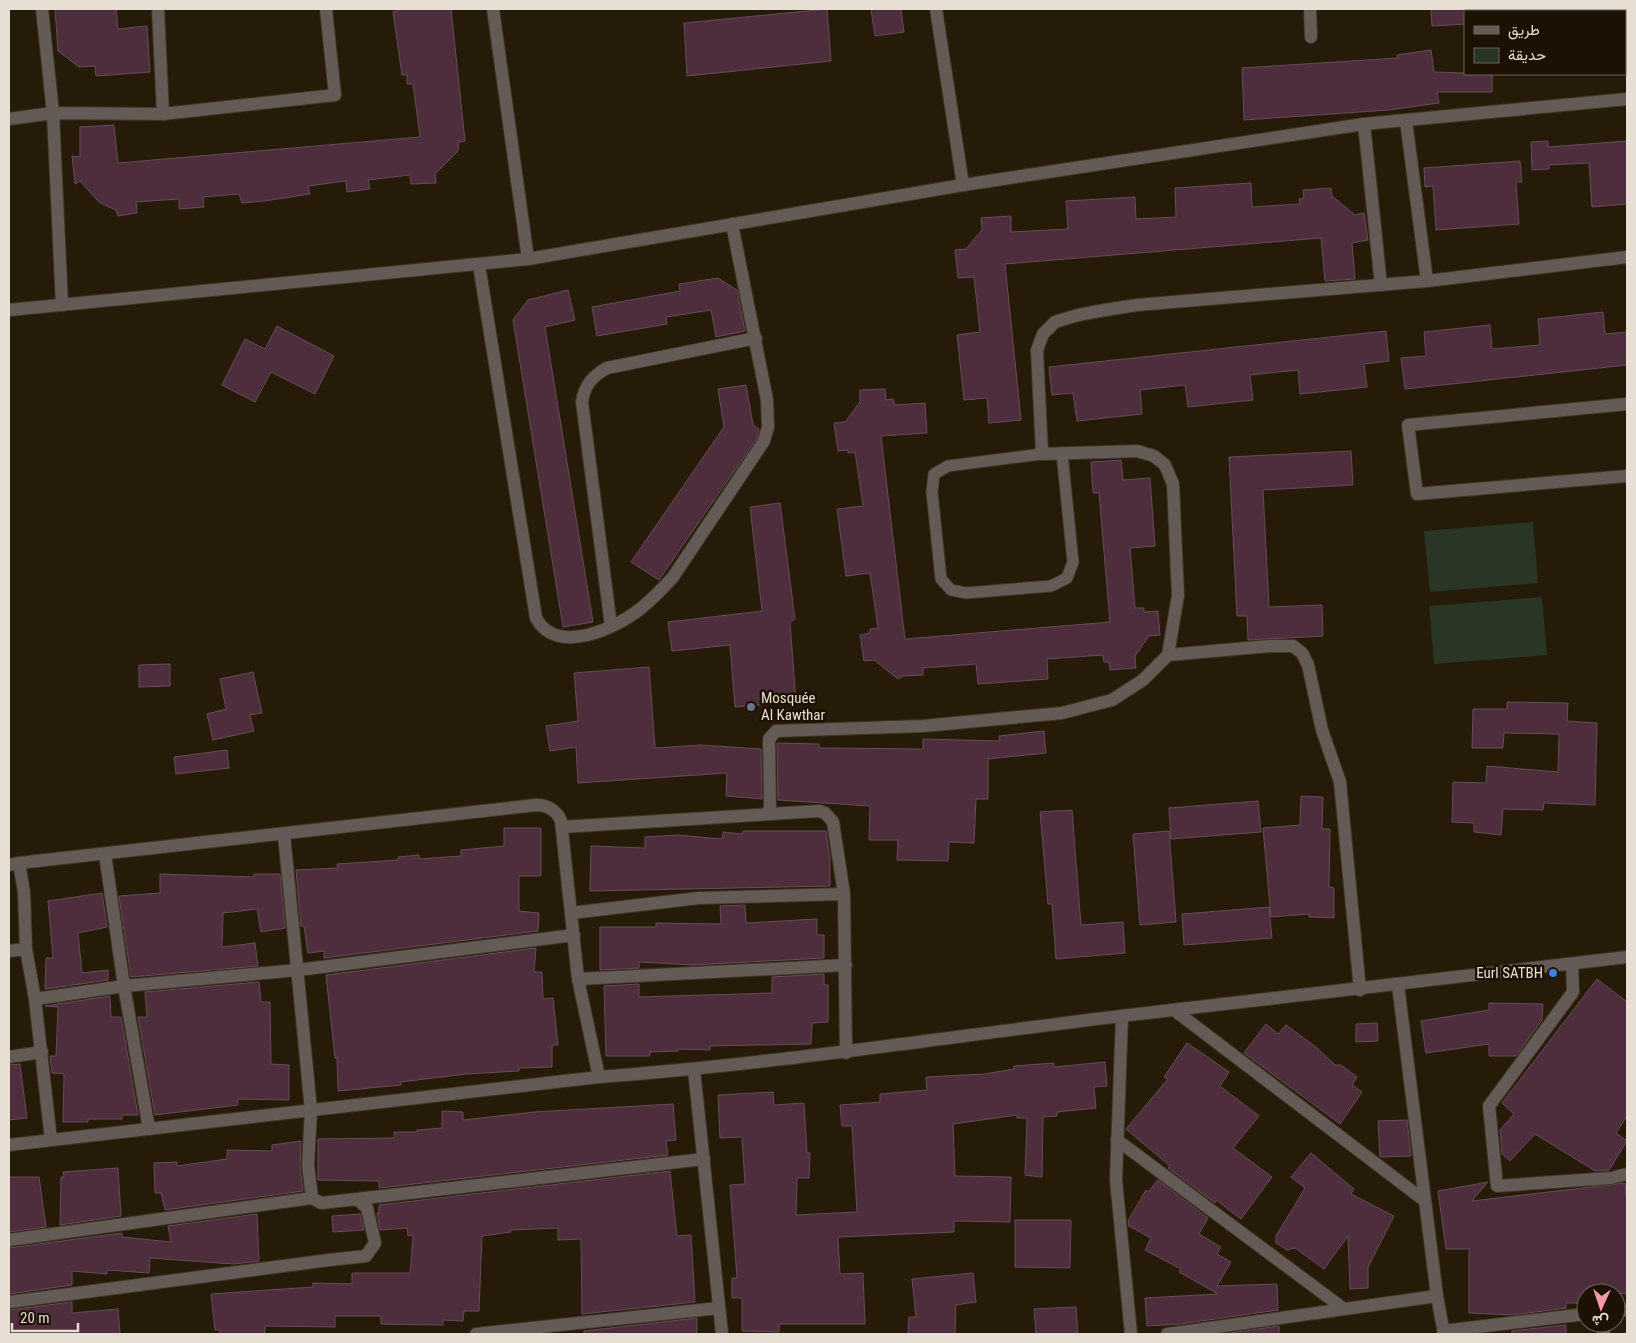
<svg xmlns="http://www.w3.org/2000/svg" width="1636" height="1343" font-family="'Roboto Condensed',Vazirmatn,sans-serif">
<rect width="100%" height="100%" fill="#261a09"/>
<g fill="#293625">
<path d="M 1533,522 L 1538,583 L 1430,592 L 1424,531 Z"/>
<path d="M 1542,597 L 1547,655 L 1434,664 L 1429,606 Z"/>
</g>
<g fill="#4e2d3d" stroke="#654e59">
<path d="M 55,9 L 116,9 L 118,29 L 147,26 L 150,72 L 96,76 L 95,66 L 79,67 L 58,51 Z"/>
<path d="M 397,9 L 451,9 L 465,141 L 459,142 L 458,151 L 435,174 L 436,183 L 411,184 L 410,175 L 368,180 L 370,189 L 347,192 L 346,181 L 308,186 L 310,194 L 264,201 L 242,203 L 239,194 L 203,197 L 204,207 L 179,209 L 179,199 L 136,202 L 137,213 L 118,216 L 116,210 L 100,203 L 80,181 L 75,184 L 72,156 L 80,157 L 80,127 L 114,125 L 118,163 L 420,137 L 413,84 L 407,84 L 407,75 L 402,75 L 393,12 L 397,11 Z"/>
<path d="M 827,9 L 831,61 L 687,76 L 684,23 Z"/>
<path d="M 871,9 L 901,9 L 904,32 L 875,36 Z"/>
<path d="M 1431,9 L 1485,9 L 1485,11 L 1465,11 L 1465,24 L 1432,26 Z"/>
<path d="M 1431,50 L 1434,72 L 1492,74 L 1492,92 L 1437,92 L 1439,103 L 1389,110 L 1244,120 L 1242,68 L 1398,58 L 1397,55 Z"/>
<path d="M 1548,141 L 1548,147 L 1627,141 L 1627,204 L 1592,207 L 1589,163 L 1549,165 L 1549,169 L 1532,170 L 1531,142 Z"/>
<path d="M 1520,161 L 1522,182 L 1516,182 L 1519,224 L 1436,230 L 1433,186 L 1425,187 L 1424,168 Z"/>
<path d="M 1251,183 L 1252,207 L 1300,204 L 1299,199 L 1304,198 L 1303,190 L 1331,188 L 1332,196 L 1355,215 L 1364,213 L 1368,240 L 1352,243 L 1355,279 L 1325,281 L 1321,238 L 1005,264 L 1021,420 L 989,423 L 987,398 L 964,400 L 957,335 L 980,332 L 974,277 L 958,278 L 955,250 L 966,249 L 982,230 L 981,218 L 1011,216 L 1011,232 L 1068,229 L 1066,201 L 1135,197 L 1136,219 L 1176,217 L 1175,188 Z"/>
<path d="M 718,278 L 737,290 L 745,331 L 716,337 L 711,310 L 666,317 L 667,324 L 597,336 L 592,307 L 680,291 L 679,284 Z"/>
<path d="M 568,290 L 575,320 L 545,327 L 593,622 L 563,627 L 513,320 L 528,300 Z"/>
<path d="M 1603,312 L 1605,334 L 1627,332 L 1627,365 L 1405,389 L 1401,358 L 1426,356 L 1424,332 L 1490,325 L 1492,349 L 1540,345 L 1538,319 Z"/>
<path d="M 277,326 L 334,356 L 315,394 L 271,372 L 255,402 L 222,385 L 245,339 L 265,349 Z"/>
<path d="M 1386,331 L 1389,361 L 1364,364 L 1367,387 L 1300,394 L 1298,370 L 1250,375 L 1253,400 L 1188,407 L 1185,385 L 1140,390 L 1142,414 L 1077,421 L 1073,393 L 1052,395 L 1049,367 Z"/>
<path d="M 746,385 L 753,425 L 759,429 L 757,438 L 659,580 L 631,562 L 724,427 L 718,389 Z"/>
<path d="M 885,389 L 886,400 L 893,399 L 895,405 L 925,403 L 927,433 L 881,436 L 905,639 L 1110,622 L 1099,493 L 1093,493 L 1091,462 L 1121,460 L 1123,480 L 1150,478 L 1155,546 L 1130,548 L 1135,608 L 1144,608 L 1144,612 L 1158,611 L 1160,635 L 1149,636 L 1135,656 L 1136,668 L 1110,670 L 1109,662 L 1104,662 L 1103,655 L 1047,659 L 1048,679 L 978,684 L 976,664 L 923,668 L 923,675 L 903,676 L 898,679 L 874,660 L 864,661 L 860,635 L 870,633 L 870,629 L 878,628 L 870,573 L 846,576 L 837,509 L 863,506 L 855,452 L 848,453 L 848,450 L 838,451 L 834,423 L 845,422 L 860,402 L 860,390 Z"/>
<path d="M 1351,451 L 1353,485 L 1263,490 L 1269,607 L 1322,605 L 1323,636 L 1248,640 L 1247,616 L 1237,616 L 1229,457 Z"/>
<path d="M 780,503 L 795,619 L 790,622 L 796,702 L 735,707 L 730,645 L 672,651 L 668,622 L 762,611 L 750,507 Z"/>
<path d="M 170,664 L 170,686 L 139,687 L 139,665 Z"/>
<path d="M 649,667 L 655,748 L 701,745 L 761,749 L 762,799 L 726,796 L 727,773 L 578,783 L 576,747 L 550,751 L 546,726 L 578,721 L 574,673 Z"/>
<path d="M 253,672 L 262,713 L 250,715 L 254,731 L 213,740 L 207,714 L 226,709 L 220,679 Z"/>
<path d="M 1507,702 L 1568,703 L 1567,721 L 1597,723 L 1595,805 L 1544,803 L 1543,810 L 1503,809 L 1501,835 L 1474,832 L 1474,823 L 1452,822 L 1453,782 L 1486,783 L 1487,766 L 1558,772 L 1559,734 L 1504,733 L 1503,748 L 1472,748 L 1473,709 L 1507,709 Z"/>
<path d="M 1044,731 L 1046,753 L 988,759 L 988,799 L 976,799 L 974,843 L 949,842 L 948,861 L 897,860 L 898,840 L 869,840 L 870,806 L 778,800 L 777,743 L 819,744 L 819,748 L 923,749 L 923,739 L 1000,741 L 999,736 Z"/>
<path d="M 227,750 L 229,768 L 176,774 L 174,757 Z"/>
<path d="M 1301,796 L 1323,797 L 1322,829 L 1330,829 L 1329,887 L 1334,888 L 1334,918 L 1309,917 L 1309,914 L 1271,917 L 1263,828 L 1300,825 Z"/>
<path d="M 1258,801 L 1261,832 L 1171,839 L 1169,808 Z"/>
<path d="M 1072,810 L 1081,925 L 1123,922 L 1125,953 L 1056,959 L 1052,904 L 1048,904 L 1040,812 Z"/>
<path d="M 504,828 L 541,828 L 541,876 L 519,876 L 519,911 L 539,913 L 538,931 L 324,958 L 324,951 L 308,953 L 304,926 L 301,926 L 296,870 L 338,868 L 337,864 L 398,860 L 398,857 L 419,855 L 419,859 L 461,856 L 461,850 L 504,846 Z"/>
<path d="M 743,831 L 826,831 L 830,859 L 830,886 L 590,891 L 591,846 L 645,848 L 645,837 L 678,835 L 722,839 L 723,832 L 742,834 Z"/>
<path d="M 1169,831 L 1176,922 L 1140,925 L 1133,834 Z"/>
<path d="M 160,874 L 254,877 L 254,874 L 280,874 L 285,928 L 261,932 L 257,909 L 223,913 L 222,947 L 255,943 L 258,966 L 131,977 L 119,896 L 160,893 Z"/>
<path d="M 102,893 L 107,927 L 78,933 L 82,973 L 108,970 L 108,980 L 45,989 L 46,958 L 53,958 L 48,901 Z"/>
<path d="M 745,905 L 746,923 L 817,919 L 817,935 L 824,935 L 824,958 L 692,965 L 639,962 L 639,968 L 600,970 L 600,927 L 656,927 L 656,923 L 721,924 L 720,906 Z"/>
<path d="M 1269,907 L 1272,938 L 1184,945 L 1182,914 Z"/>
<path d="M 536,948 L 534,972 L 542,972 L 543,999 L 553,998 L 558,1045 L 552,1045 L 552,1067 L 519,1068 L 519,1071 L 466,1074 L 401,1082 L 401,1085 L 338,1091 L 337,1058 L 335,1058 L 326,975 Z"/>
<path d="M 824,974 L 824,985 L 828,985 L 828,1022 L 812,1023 L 811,1044 L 710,1046 L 710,1050 L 678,1049 L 678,1051 L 650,1052 L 650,1056 L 606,1056 L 604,986 L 639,984 L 639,997 L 772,993 L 772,977 Z"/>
<path d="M 1597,979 L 1627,1002 L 1627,1116 L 1616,1133 L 1627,1141 L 1609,1170 L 1595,1171 L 1535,1134 L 1510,1161 L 1502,1154 L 1500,1130 L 1514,1114 L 1502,1103 Z"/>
<path d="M 259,982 L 261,1002 L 270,1002 L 271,1064 L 289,1065 L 289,1100 L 238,1099 L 238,1105 L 155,1115 L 138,1017 L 147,1017 L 145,992 Z"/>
<path d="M 110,996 L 111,1017 L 121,1017 L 138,1115 L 122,1115 L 122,1119 L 88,1119 L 88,1122 L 63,1122 L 64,1074 L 52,1073 L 50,1056 L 56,1056 L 58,1007 L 45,1006 Z"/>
<path d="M 1489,1003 L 1543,1004 L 1542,1020 L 1516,1056 L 1489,1056 L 1489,1044 L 1426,1053 L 1421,1021 L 1489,1010 Z"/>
<path d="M 1377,1023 L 1378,1041 L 1356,1042 L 1356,1024 Z"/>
<path d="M 1266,1024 L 1278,1034 L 1286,1025 L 1316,1047 L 1335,1065 L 1341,1065 L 1357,1077 L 1352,1085 L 1362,1092 L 1340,1124 L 1244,1053 Z"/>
<path d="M 1187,1043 L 1229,1072 L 1220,1086 L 1259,1116 L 1233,1148 L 1272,1177 L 1241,1219 L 1216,1200 L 1215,1203 L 1168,1168 L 1170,1166 L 1126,1129 L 1168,1079 L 1164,1077 Z"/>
<path d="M 1105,1062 L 1107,1086 L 1094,1087 L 1096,1108 L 1057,1112 L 1057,1116 L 1043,1117 L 1042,1177 L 1025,1175 L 1027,1118 L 1017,1118 L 1017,1115 L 953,1124 L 955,1176 L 1011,1177 L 1010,1222 L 954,1221 L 954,1232 L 838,1237 L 840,1274 L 863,1273 L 865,1324 L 779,1324 L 779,1332 L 742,1331 L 742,1298 L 732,1298 L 732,1278 L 737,1278 L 730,1185 L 745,1184 L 742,1137 L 720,1138 L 718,1095 L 773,1092 L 774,1105 L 804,1103 L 807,1153 L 810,1153 L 809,1178 L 797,1178 L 796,1215 L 857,1212 L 852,1126 L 842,1126 L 840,1105 L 880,1102 L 880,1094 L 927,1090 L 926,1077 L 984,1074 L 1014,1069 L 1014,1066 L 1054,1063 L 1054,1067 Z"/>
<path d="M 20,1064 L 27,1118 L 9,1120 L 9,1065 Z"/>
<path d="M 673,1104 L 676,1140 L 666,1141 L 668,1155 L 379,1188 L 379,1181 L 318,1180 L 318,1139 L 394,1138 L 394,1132 L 417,1132 L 417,1130 L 442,1128 L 442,1111 L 463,1112 L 463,1120 L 534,1112 Z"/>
<path d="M 1407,1120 L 1411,1156 L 1380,1157 L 1378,1121 Z"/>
<path d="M 301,1141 L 300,1166 L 303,1191 L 165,1210 L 161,1193 L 155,1193 L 154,1163 L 177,1162 L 177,1166 L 227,1159 L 227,1150 L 272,1151 L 272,1145 Z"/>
<path d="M 1311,1153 L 1354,1189 L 1351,1194 L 1394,1216 L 1368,1267 L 1368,1288 L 1350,1289 L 1348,1236 L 1324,1269 L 1295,1248 L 1287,1250 L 1276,1243 L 1276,1236 L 1305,1188 L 1291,1177 Z"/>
<path d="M 118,1168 L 121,1216 L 60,1225 L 61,1177 L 64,1177 L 63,1172 Z"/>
<path d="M 670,1171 L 677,1236 L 691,1235 L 695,1302 L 582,1314 L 581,1239 L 558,1240 L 558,1228 L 510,1230 L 511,1232 L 482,1236 L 479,1311 L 464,1311 L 463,1321 L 443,1320 L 443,1325 L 381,1324 L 381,1316 L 335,1316 L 335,1327 L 265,1326 L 265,1334 L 220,1334 L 220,1330 L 215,1330 L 211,1294 L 313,1287 L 313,1283 L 352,1284 L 352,1273 L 410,1273 L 413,1235 L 408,1236 L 407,1228 L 380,1230 L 377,1213 L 379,1213 L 379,1205 Z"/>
<path d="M 9,1177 L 39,1177 L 46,1227 L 9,1232 Z"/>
<path d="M 1158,1180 L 1208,1218 L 1199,1234 L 1221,1247 L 1217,1254 L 1231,1262 L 1217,1286 L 1277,1284 L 1278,1310 L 1180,1324 L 1147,1326 L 1145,1298 L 1218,1294 L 1179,1272 L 1181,1269 L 1145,1250 L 1151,1238 L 1129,1226 L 1128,1221 L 1146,1190 L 1148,1192 Z"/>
<path d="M 1488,1182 L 1472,1201 L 1625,1183 L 1627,1205 L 1627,1294 L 1593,1290 L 1593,1293 L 1586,1293 L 1586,1303 L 1566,1303 L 1566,1308 L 1512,1315 L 1469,1313 L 1469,1249 L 1446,1249 L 1438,1191 Z"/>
<path d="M 257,1214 L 259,1261 L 234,1264 L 150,1258 L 149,1273 L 107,1270 L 107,1274 L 72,1271 L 72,1285 L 9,1294 L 9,1248 L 122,1233 L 122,1237 L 171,1242 L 168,1226 Z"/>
<path d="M 360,1214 L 364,1230 L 333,1232 L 332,1216 Z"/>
<path d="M 1015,1220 L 1071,1220 L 1070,1268 L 1015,1267 Z"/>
<path d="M 973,1273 L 976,1302 L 956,1305 L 955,1334 L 908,1334 L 909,1317 L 916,1317 L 912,1279 Z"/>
<path d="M 72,1302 L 72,1313 L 118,1309 L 120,1334 L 9,1334 L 9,1310 Z"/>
<path d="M 1076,1307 L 1078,1334 L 1036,1334 L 1034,1309 Z"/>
<path d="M 697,1318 L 697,1334 L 584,1334 L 584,1331 Z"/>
<path d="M 1566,1325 L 1566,1334 L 1512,1334 L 1512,1331 Z"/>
<path d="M 1279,1326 L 1279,1334 L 1224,1334 Z"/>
</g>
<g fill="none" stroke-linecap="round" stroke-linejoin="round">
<g stroke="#413625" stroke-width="13">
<path id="service" d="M 1042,454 L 948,466 L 934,474 L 932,492 L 941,579 L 951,590 L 966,593 L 1051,586 L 1067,578 L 1073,562 L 1062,453"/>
</g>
<g stroke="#413625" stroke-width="14">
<g id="minor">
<path d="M 42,9 L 53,113 L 62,305"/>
<path d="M 158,9 L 163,114 L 335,95 L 326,9"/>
<path d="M 493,9 L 528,259"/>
<path d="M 936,9 L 963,185"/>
<path d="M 1310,9 L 1311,37"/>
<path d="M 9,119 L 53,113 L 163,114"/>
<path d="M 1406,121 L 1427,281"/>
<path d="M 1364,124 L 1381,285"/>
<path d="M 479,265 L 536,618 C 556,656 615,629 640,609 C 653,599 663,588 673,577 L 764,441 L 768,427 L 767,400 L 732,224"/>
<path d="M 9,310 L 528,259 L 963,185 L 1364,124 L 1627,99"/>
<path d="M 1627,404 L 1408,425 L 1417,494 L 1627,476"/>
<path d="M 611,626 L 582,402 C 584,386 592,376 607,368 L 756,338"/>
<path d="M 1168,655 L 1270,646 L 1293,646 L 1302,653 L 1308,665 L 1322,730 L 1340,782 L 1360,990"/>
<path d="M 770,812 L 769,739 L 776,731 L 923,726 L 1062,713 L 1112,700 L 1143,680 L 1168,655 L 1178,595 L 1173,484 L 1165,465 L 1154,456 L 1137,451 L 1042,454 L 1037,350 L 1043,334 L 1055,322 L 1078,315 L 1105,310 L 1137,305 L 1427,281 L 1627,257"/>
<path d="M 562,827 L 819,811 L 825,813 L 833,822 L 844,894 L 846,1053"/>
<path d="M 105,854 L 124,986 L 149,1129"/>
<path d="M 19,863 L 536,805 C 548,805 557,811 561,821 L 578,979 L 599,1077"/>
<path d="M 9,865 L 19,863 L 24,892 L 26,949 L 35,999 L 51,1140"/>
<path d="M 571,913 L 699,898 L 844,894"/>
<path d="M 9,951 L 26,949"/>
<path d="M 1572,964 L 1573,992 L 1489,1106 L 1497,1186 L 1611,1178 L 1627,1174"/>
<path d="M 578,979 L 846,965"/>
<path d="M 1398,985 L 1437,1296 L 1444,1334"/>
<path d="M 35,999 L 124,986 L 298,970 L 574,935"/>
<path d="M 1174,1010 L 1425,1201"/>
<path d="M 1122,1016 L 1116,1180 L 1131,1334"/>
<path d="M 9,1057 L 42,1052"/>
<path d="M 694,1070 L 722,1334"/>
<path d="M 1117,1140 L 1344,1309"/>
<path d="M 357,1199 L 704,1159"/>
<path d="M 9,1240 L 312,1198"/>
<path d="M 9,1302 L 329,1260 L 366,1256 L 375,1243 L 367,1208 L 357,1199 L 321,1203 L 312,1198 L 308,1165 L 311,1110 L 284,835"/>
<path d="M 1616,1311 L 1627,1310"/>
<path d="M 1603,1323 L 1604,1334"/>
<path d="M 1443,1331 L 1586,1314"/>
<path d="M 476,1334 L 719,1308"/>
<path d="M 1167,1334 L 1437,1296"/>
</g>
</g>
<g stroke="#413625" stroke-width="14">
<path id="tertiary" d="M 9,1145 L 599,1077 C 774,1064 947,1037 1121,1016 C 1289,995 1459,978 1627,957"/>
</g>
<use href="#service" stroke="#655b56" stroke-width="11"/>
<use href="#minor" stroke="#655b56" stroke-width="12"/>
<use href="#tertiary" stroke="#655b56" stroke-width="12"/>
</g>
<circle fill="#6b7280" stroke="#1c1102" stroke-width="2" cx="751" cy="707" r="5"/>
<circle fill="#3f7fe0" stroke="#1c1102" stroke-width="2" cx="1553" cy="973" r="5"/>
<g text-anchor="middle" stroke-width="5" stroke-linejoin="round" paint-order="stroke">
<g font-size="15" fill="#e7dfd4" stroke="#1c1102" text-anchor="start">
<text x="761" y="703">Mosquée<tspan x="761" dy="17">Al Kawthar</tspan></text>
<text x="1543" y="978" text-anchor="end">Eurl SATBH</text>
</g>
</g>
<rect width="1636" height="1343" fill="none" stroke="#e7dfd4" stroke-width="20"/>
<rect x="1464" y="10" width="162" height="65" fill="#1c1102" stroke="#6d6356"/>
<rect x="1474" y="26" width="25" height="8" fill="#655b56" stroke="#6d6356"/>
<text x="1508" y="35" font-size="15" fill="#e7dfd4">طريق</text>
<rect x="1474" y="48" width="25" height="15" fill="#293625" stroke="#6d6356"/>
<text x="1508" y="60" font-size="15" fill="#e7dfd4">حديقة</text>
<g transform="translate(1601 1308) rotate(183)"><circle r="24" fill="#1c1102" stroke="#6d6356"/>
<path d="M0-4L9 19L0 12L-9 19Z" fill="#f49aa5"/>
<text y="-8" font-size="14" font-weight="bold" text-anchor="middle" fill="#e7dfd4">ش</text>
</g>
<path d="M12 1323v8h66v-8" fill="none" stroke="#e7dfd4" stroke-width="2.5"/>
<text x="20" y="1323" font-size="15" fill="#e7dfd4" stroke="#1c1102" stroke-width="4" paint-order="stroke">20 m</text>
</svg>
